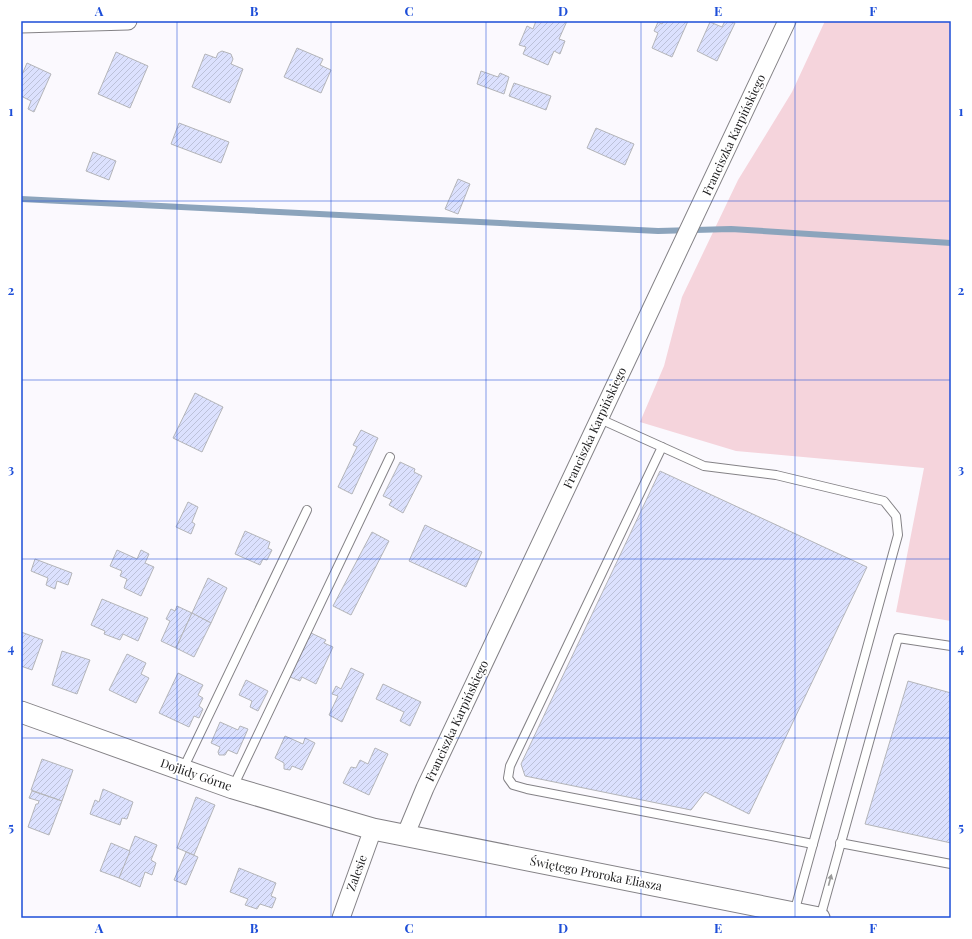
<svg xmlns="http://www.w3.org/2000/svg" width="972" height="939" font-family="'Playfair Display',serif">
<defs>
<pattern id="building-hatch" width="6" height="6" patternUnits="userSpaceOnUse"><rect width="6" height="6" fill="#dce1fe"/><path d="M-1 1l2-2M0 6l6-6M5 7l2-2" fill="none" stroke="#bcc1d9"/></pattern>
</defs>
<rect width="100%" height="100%" fill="#fbf9fe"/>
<path fill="#f5d4dc" d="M 825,21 L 951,21 L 951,621 L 896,612 L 924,468 L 736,451 L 640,422 L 664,366 L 682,297 L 738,180 L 792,92 Z"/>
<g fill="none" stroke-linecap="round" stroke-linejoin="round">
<path stroke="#8ca4bc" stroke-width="6" d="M 21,199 L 658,231 L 731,229 L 951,243"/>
</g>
<g fill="url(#building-hatch)" stroke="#b4b5b9">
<path d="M 536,21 L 567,21 L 559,39 L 565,41 L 560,54 L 554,51 L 548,65 L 523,54 L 526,47 L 519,45 L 527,26 L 533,29 Z"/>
<path d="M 664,21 L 688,21 L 672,57 L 652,48 L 658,33 L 654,31 L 658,22 L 662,24 Z"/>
<path d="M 725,21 L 735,23 L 717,61 L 697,51 L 710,22 L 722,27 Z"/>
<path d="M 297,48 L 323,59 L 320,65 L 331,70 L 321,93 L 284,77 Z"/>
<path d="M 222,51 L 231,54 L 233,59 L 231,64 L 243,69 L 230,103 L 192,87 L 205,54 L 216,58 L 218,53 Z"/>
<path d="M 116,52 L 148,66 L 130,108 L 98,94 Z"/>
<path d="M 27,63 L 51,74 L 34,112 L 28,109 L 31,101 L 21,96 L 21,77 Z"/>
<path d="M 481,71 L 498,77 L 500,73 L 509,77 L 504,94 L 477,84 Z"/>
<path d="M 514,83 L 551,96 L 546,110 L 509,96 Z"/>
<path d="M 179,123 L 229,142 L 221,163 L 171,144 Z"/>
<path d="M 596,128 L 634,144 L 625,165 L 587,148 Z"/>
<path d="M 93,152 L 116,161 L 109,180 L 86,171 Z"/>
<path d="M 458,179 L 470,184 L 458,214 L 445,209 Z"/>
<path d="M 195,393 L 223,407 L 202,452 L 173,438 Z"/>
<path d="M 361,430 L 378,438 L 352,494 L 338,487 L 357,447 L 353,445 Z"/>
<path d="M 400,462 L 415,469 L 414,472 L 422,476 L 403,513 L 389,505 L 392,500 L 383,496 Z"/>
<path d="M 660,471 L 867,567 L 749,814 L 705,792 L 691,810 L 525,776 L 521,764 Z"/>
<path d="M 188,502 L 198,507 L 192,522 L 195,524 L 191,534 L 176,527 Z"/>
<path d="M 425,525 L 482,552 L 466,587 L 409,561 Z"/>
<path d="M 245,531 L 270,542 L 268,548 L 272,550 L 267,560 L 263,559 L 260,565 L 235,554 Z"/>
<path d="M 372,532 L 389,541 L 351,615 L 333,606 Z"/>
<path d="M 117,550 L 137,559 L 141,550 L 149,554 L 145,563 L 154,567 L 141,596 L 124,588 L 127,579 L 120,576 L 122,571 L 110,566 Z"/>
<path d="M 35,559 L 72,573 L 68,585 L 57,581 L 55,589 L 46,585 L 48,578 L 31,571 Z"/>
<path d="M 208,578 L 227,588 L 211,623 L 192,613 Z"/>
<path d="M 102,599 L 148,618 L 138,641 L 123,634 L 120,640 L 104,634 L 105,631 L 91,625 Z"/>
<path d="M 177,606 L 192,613 L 176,648 L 161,641 L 170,621 L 166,619 L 171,609 L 175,611 Z"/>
<path d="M 192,613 L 211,623 L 194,657 L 176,648 Z"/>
<path d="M 21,632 L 43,640 L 32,670 L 21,666 Z"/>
<path d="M 311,633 L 326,640 L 324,643 L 333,647 L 316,684 L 302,677 L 300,681 L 290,677 Z"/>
<path d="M 62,651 L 90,660 L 77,694 L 52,685 Z"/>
<path d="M 127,654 L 146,663 L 141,674 L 149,678 L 136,703 L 109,690 Z"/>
<path d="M 351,668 L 364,674 L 342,722 L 329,715 L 338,696 L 332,694 L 336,686 L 341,689 Z"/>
<path d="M 178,673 L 203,685 L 198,695 L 203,698 L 199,706 L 203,709 L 199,718 L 194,716 L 189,727 L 159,713 Z"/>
<path d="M 246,680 L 268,691 L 258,711 L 250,707 L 252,701 L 239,695 Z"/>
<path d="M 908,681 L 951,693 L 951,843 L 865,824 Z"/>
<path d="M 383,684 L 421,702 L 410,726 L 400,721 L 404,712 L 376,699 Z"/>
<path d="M 220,722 L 238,730 L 240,726 L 248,729 L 237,754 L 228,750 L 225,755 L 219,755 L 218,752 L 220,747 L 211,743 Z"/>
<path d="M 285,736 L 303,744 L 305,738 L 315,743 L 302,770 L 292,766 L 290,770 L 284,769 L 284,763 L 275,758 Z"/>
<path d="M 375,748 L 388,754 L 369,795 L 343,783 L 351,767 L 356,768 L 360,760 L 368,764 Z"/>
<path d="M 42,759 L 73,770 L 62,801 L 31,790 Z"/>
<path d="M 103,789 L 133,802 L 127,819 L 122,818 L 120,825 L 90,814 L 95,800 L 99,802 Z"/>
<path d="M 32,791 L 62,801 L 49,835 L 28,827 L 36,804 L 38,804 L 39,801 L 29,798 Z"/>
<path d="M 196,797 L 215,805 L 194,855 L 177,848 Z"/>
<path d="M 135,836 L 157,845 L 151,860 L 156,863 L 152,875 L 145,872 L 140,887 L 119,878 Z"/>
<path d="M 111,843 L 130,851 L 119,878 L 100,871 Z"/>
<path d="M 186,852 L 198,857 L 186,885 L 174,880 Z"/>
<path d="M 239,868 L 276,883 L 271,896 L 276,898 L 272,908 L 260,904 L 257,909 L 245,905 L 248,899 L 230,892 Z"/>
</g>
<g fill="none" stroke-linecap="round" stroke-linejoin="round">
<g stroke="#848286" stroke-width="10">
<g id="service">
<path d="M 600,419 L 704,466 L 776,475 L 884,501 L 896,516 L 898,535 L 794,913"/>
<path d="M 662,447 L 510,766 L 508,778 L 513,785 L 527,789 L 813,844"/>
<path d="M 183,769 L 307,510"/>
<path d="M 233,787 L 390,457"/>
<path d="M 840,843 L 951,864"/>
<path d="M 820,918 L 898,638 L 951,646"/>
</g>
</g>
<g stroke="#848286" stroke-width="19">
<g id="minor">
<path d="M 21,24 L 128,21"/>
<path d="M 405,836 L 425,788 L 787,21"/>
<path d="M 341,918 L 373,829"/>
</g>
</g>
<g stroke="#848286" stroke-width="23">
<path id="tertiary" d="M 21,712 L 233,788 L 373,829 L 819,918"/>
</g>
<use href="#service" stroke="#fff" stroke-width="8"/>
<use href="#minor" stroke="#fff" stroke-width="17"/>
<use href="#tertiary" stroke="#fff" stroke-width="21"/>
</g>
<defs><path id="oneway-solid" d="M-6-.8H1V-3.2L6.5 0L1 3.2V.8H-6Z"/></defs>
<use fill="#9b9b9b" href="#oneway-solid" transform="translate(830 880) rotate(-75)"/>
<path fill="none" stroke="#1d4ed8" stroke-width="1" stroke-opacity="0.55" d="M 177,21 L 177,918M 331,21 L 331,918M 486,21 L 486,918M 641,21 L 641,918M 795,21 L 795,918M 21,201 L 951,201M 21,380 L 951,380M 21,559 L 951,559M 21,738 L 951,738"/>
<g text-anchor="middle" stroke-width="4" stroke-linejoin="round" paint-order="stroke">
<g font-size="12" fill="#202021" stroke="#fff">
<text transform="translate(734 135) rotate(-65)" y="4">Franciszka Karpińskiego</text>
<text transform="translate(595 428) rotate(-65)" y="4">Franciszka Karpińskiego</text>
<text transform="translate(457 721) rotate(-65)" y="4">Franciszka Karpińskiego</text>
<text transform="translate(196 775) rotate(19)" y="4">Dojlidy Górne</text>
<text transform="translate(357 873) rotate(-70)" y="4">Zalesie</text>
<text transform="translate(596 874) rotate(11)" y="4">Świętego Proroka Eliasza</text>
</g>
</g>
<rect width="972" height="939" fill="none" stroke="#ffffff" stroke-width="44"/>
<rect x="22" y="22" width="928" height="895" fill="none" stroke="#1d4ed8" stroke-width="1.5"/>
<g font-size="13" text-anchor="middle" font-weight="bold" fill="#1d4ed8">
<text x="99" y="16">A</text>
<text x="254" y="16">B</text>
<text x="409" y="16">C</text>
<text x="563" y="16">D</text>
<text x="718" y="16">E</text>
<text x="873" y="16">F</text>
<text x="11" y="116">1</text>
<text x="961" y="116">1</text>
<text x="11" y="295">2</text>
<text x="961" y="295">2</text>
<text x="11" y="474">3</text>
<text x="961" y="474">3</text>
<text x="11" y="653">4</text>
<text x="961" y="653">4</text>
<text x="11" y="832">5</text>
<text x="961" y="832">5</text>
<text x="99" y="933">A</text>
<text x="254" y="933">B</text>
<text x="409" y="933">C</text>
<text x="563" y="933">D</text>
<text x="718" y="933">E</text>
<text x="873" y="933">F</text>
</g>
</svg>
